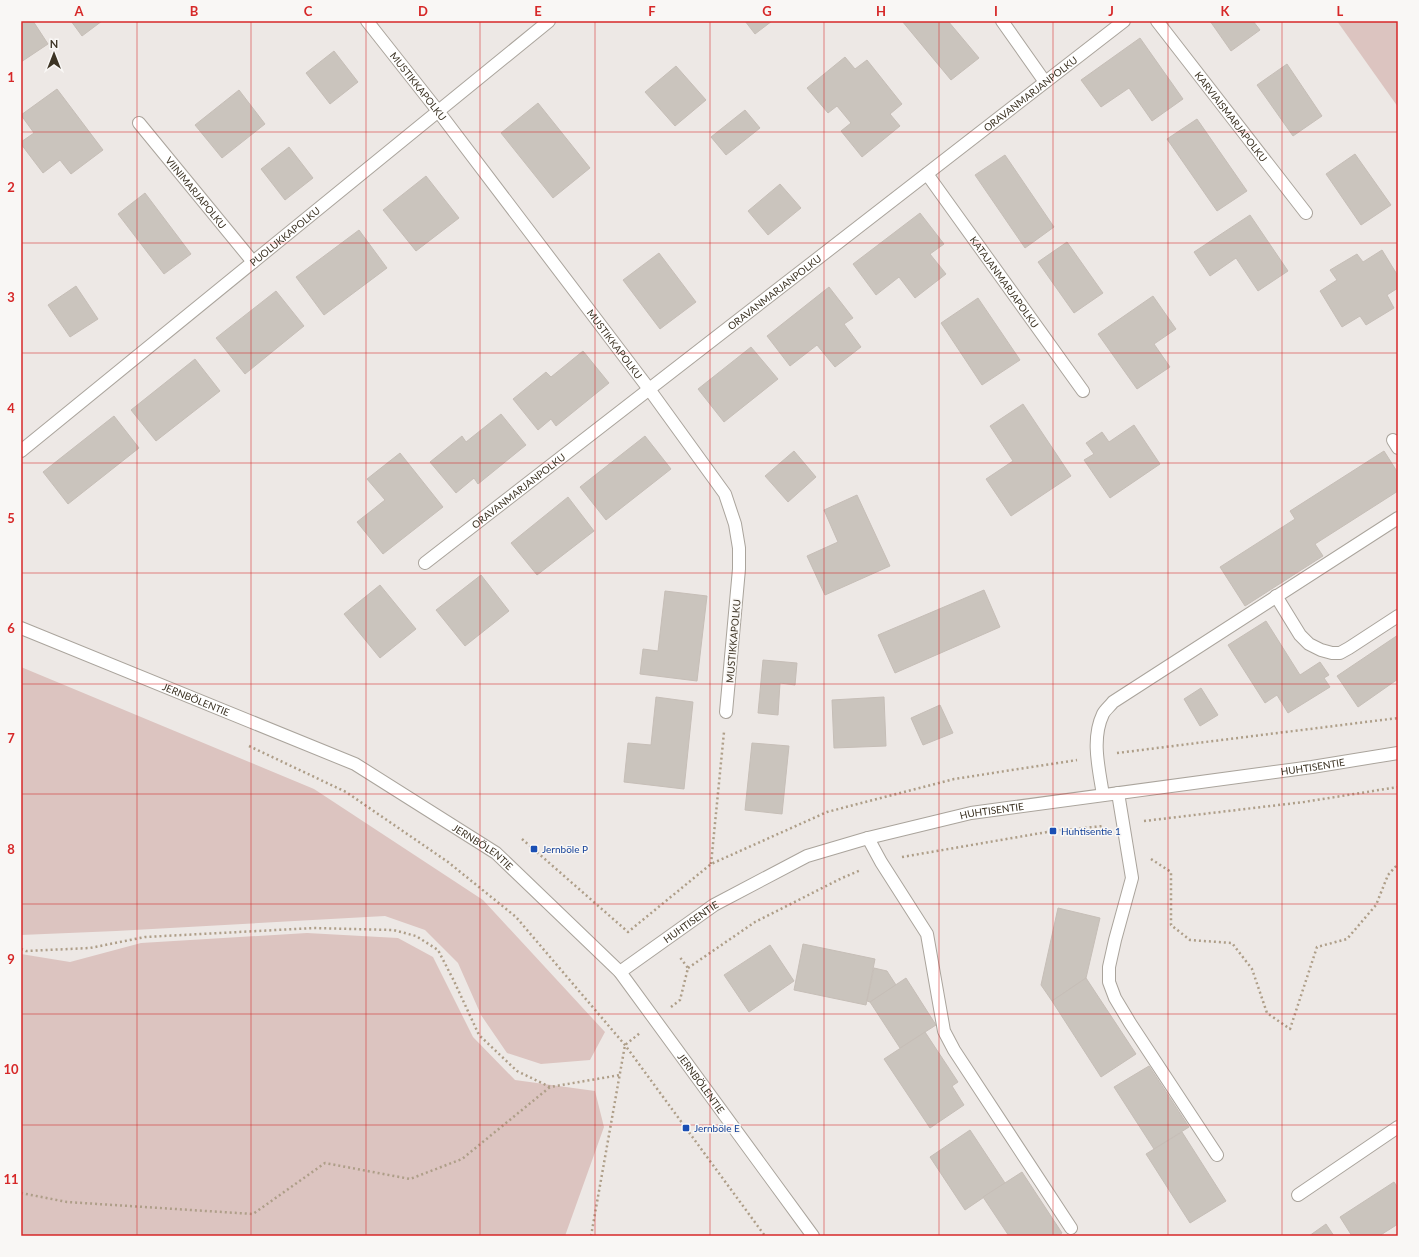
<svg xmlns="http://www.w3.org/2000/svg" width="1419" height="1257" font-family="Lato,sans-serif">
<rect width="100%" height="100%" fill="#ede8e5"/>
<g fill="#dcc4c0">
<path d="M 1337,21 L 1398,21 L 1398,107 Z"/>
<path d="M 21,667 L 314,789 L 483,900 L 605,1032 L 590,1060 L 541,1064 L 507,1053 L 481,1015 L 458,963 L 425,930 L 385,916 L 116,931 L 21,935 Z"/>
<path d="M 307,933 L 398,938 L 433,957 L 473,1037 L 515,1080 L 595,1091 L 604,1127 L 565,1236 L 21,1236 L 21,954 L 70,962 L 141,943 Z"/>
</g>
<g fill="#cac4bd" stroke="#c6beb7">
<path d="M 21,21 L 33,21 L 48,44 L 21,62 Z"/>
<path d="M 71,21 L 102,21 L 82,36 Z"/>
<path d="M 745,21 L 772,21 L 755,34 Z"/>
<path d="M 902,21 L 948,21 L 979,58 L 951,80 Z"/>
<path d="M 1210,21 L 1253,21 L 1260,30 L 1231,51 Z"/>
<path d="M 1140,38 L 1183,99 L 1152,121 L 1129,88 L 1101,107 L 1081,80 Z"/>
<path d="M 334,51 L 358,82 L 330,104 L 306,73 Z"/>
<path d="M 845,57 L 855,69 L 867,60 L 902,104 L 890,114 L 900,126 L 862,157 L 841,131 L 851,123 L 837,106 L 828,113 L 807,88 Z"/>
<path d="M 1287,64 L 1322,116 L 1293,136 L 1257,85 Z"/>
<path d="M 676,66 L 706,100 L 675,126 L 645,92 Z"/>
<path d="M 57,89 L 103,150 L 71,174 L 60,160 L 43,173 L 21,144 L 21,142 L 34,133 L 21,115 Z"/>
<path d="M 239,90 L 265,124 L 222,158 L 195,125 Z"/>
<path d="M 538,103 L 590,168 L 553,198 L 501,133 Z"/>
<path d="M 745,110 L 760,128 L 726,155 L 711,137 Z"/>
<path d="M 1197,119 L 1247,191 L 1217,211 L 1167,139 Z"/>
<path d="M 289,147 L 313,178 L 285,200 L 261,169 Z"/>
<path d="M 1355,154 L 1391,205 L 1361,225 L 1326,174 Z"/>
<path d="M 1005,155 L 1054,227 L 1025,248 L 975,175 Z"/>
<path d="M 426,176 L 459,218 L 416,251 L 383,210 Z"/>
<path d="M 780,184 L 801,208 L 768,235 L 748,211 Z"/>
<path d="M 145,193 L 191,254 L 164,274 L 118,214 Z"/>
<path d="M 920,213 L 944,244 L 930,254 L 946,274 L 915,298 L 899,277 L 876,295 L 853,264 Z"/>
<path d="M 1250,215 L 1288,271 L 1258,291 L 1236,258 L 1210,276 L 1194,252 Z"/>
<path d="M 359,230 L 387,268 L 324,315 L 296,277 Z"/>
<path d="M 1067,242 L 1103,293 L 1074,313 L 1038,262 Z"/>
<path d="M 1382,250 L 1398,276 L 1398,288 L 1387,295 L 1394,308 L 1366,325 L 1360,316 L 1342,327 L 1320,291 L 1337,280 L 1330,270 L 1357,254 L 1363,262 Z"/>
<path d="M 659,253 L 696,302 L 660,329 L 623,280 Z"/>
<path d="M 76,286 L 98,319 L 70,337 L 48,305 Z"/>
<path d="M 829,287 L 853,318 L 844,324 L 861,347 L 835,367 L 817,345 L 790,366 L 767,336 Z"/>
<path d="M 276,291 L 304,326 L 245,374 L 216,338 Z"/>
<path d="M 1153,296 L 1176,329 L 1154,344 L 1170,367 L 1137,389 L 1098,334 Z"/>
<path d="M 978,298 L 1020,360 L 982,385 L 941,323 Z"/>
<path d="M 751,347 L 778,379 L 724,422 L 698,389 Z"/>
<path d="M 583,351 L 609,383 L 556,426 L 551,419 L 538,430 L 513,399 L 546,372 L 551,377 Z"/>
<path d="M 195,359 L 220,391 L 156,441 L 131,410 Z"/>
<path d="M 1023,404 L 1071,476 L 1011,516 L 986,479 L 1013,461 L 990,426 Z"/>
<path d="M 501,414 L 526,445 L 478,484 L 474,478 L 456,493 L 430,462 L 462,436 L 466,442 Z"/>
<path d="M 114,416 L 139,448 L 68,504 L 43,472 Z"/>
<path d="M 1134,425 L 1160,464 L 1110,498 L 1084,460 L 1094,454 L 1086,443 L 1102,432 L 1109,442 Z"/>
<path d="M 645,436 L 671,469 L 606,520 L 580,487 Z"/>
<path d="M 794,451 L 816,477 L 788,502 L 765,476 Z"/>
<path d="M 1384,451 L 1398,473 L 1398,491 L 1315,544 L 1323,556 L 1245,606 L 1220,567 L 1295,519 L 1290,511 Z"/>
<path d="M 400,453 L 443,507 L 383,554 L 357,522 L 385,500 L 367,479 Z"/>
<path d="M 857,495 L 890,566 L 825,595 L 807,556 L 838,542 L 824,510 Z"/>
<path d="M 568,497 L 594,531 L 537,575 L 511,543 Z"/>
<path d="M 481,575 L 509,611 L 465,646 L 436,610 Z"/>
<path d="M 380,585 L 416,629 L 380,658 L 344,614 Z"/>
<path d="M 984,590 L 1000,627 L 895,673 L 878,635 Z"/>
<path d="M 665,591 L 707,596 L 697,681 L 640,674 L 643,649 L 658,651 Z"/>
<path d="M 1266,621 L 1300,675 L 1320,662 L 1329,675 L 1324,678 L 1330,687 L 1288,713 L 1277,695 L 1265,703 L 1228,645 Z"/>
<path d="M 1398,635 L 1398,679 L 1358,707 L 1337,676 Z"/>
<path d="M 763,660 L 797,663 L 795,685 L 780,683 L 778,715 L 758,713 Z"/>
<path d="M 1201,688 L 1218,715 L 1200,726 L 1184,699 Z"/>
<path d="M 656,697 L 693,702 L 684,789 L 624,782 L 628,743 L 651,745 Z"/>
<path d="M 884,697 L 886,746 L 834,748 L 832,700 Z"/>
<path d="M 940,705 L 953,733 L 923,745 L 911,718 Z"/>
<path d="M 752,743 L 789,746 L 782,814 L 745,810 Z"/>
<path d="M 1058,908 L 1100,918 L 1086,978 L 1052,1001 L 1041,985 Z"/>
<path d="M 803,944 L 875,959 L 866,1005 L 794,990 Z"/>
<path d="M 770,945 L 794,981 L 749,1012 L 724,975 Z"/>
<path d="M 874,968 L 887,971 L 896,985 L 870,1002 L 867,1001 Z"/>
<path d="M 906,978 L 936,1025 L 900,1048 L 870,1002 Z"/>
<path d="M 1086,978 L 1136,1054 L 1101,1077 L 1052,1001 Z"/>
<path d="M 925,1032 L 958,1082 L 952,1086 L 964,1105 L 930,1128 L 884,1059 Z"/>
<path d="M 1149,1066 L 1189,1127 L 1154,1149 L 1114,1087 Z"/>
<path d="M 970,1130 L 1005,1183 L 965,1210 L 930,1157 Z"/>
<path d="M 1182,1132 L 1226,1201 L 1190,1223 L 1146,1154 Z"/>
<path d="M 1022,1172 L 1062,1233 L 1058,1236 L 1009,1236 L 983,1197 Z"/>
<path d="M 1394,1182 L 1398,1188 L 1398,1224 L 1379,1236 L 1352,1236 L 1340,1217 Z"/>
<path d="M 1326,1224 L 1334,1236 L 1309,1236 Z"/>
</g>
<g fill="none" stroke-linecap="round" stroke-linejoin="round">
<g stroke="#aaa49c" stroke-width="14">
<g id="service">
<path d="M 1393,440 L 1398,448"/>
<path d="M 1276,596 L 1300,635 L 1309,644 L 1321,650 L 1332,653 L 1340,653 L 1349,648 L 1398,616"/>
<path d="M 1118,793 L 1132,878 L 1115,940 L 1109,967 L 1109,982 L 1115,998 L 1130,1023 L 1217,1155"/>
<path d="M 1103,795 C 1099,769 1091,739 1103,714 C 1105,710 1110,706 1113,702 L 1398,518"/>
<path d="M 868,838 L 881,862 L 927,934 L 944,1031 L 954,1050 L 1071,1228"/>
<path d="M 1298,1195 L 1398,1127"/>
</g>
</g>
<g stroke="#aaa49c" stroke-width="14">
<g id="minor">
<path id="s1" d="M 367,21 L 438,111 L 649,389 L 725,494 L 735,524 L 739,548 L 739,569 L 726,712"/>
<path d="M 1002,21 L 1045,82"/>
<path id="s2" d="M 1157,21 L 1306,213"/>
<path id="s3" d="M 139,123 L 253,262"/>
<path id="s4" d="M 927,174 L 1083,391"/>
<path id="s5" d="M 21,451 L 549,21"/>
<path id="s6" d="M 425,563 L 1124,21"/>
<path id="s7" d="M 620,972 L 714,905 L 807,856 L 868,838 L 971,813 L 1312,767 L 1398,753"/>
</g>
</g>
<g stroke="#aaa49c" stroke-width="14">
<g id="tertiary">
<path id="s8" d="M 21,628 L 355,764 L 496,853 L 620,972 L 813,1236"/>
</g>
</g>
<g stroke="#ae9e88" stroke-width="2.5" stroke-dasharray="2 3" stroke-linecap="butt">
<path d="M 249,746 L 346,792 L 448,862 L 516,917 L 625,1045 L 765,1236"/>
<path d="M 1117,753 L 1398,718"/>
<path d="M 1144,821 L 1304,802 L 1398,787"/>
<path d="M 522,839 L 628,932 L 711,864 L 827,812 L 954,779 L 1077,760"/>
<path d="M 902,857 L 1053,831 L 1103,826"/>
<path d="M 1151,859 L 1171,872 L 1171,925 L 1190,940 L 1232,943 L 1252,969 L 1267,1013 L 1290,1029 L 1317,947 L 1347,939 L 1376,905 L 1388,875 L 1398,864"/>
<path d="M 711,864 L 724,732"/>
<path d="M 21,949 L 26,951 L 90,948 L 145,937 L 314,928 L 393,930 L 416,936 L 438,950 L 454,981 L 479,1035 L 517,1071 L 550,1087 L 620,1075"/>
<path d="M 688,968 L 755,922 L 842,878 L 861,870"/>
<path d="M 671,1007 L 680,1000 L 688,968 L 679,956"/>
<path d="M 21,1193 L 67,1202 L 253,1214 L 325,1163 L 410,1179 L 462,1159 L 550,1087"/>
<path d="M 591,1236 L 625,1045 L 640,1033"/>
</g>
<use href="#service" stroke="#fff" stroke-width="12"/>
<use href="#minor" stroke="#fff" stroke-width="12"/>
<use href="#tertiary" stroke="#fff" stroke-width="12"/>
</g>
<path fill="none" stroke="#d62828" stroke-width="1" stroke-opacity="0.55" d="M 137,21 L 137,1236M 251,21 L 251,1236M 366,21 L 366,1236M 480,21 L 480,1236M 595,21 L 595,1236M 710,21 L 710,1236M 824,21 L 824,1236M 939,21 L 939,1236M 1053,21 L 1053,1236M 1168,21 L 1168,1236M 1282,21 L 1282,1236M 21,132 L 1398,132M 21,243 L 1398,243M 21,353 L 1398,353M 21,463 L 1398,463M 21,573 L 1398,573M 21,684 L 1398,684M 21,794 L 1398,794M 21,904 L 1398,904M 21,1014 L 1398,1014M 21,1125 L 1398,1125"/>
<g fill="#1a4fb4" stroke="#f9f7f5" stroke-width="1.5">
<rect x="1049" y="827" width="8" height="8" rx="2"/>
<rect x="530" y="845" width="8" height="8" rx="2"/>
<rect x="682" y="1124" width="8" height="8" rx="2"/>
</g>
<g text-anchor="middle" stroke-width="3" stroke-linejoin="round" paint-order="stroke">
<g font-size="10" fill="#3d3425" stroke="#f9f7f5">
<text dy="4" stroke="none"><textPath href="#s1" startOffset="83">MUSTIKKAPOLKU</textPath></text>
<text dy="4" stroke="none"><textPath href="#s6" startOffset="766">ORAVANMARJANPOLKU</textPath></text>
<text dy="4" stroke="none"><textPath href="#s2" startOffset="121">KARVIAISMARJAPOLKU</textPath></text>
<text dy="4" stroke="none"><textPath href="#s3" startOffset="90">VIINIMARJAPOLKU</textPath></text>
<text dy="4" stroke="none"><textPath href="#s5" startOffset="340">PUOLUKKAPOLKU</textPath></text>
<text dy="4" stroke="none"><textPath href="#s4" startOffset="133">KATAJANMARJAPOLKU</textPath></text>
<text dy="4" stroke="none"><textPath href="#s6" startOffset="442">ORAVANMARJANPOLKU</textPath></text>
<text dy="4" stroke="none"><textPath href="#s1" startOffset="407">MUSTIKKAPOLKU</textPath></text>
<text dy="4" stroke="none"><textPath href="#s6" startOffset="118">ORAVANMARJANPOLKU</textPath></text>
<text transform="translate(733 641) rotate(-85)" y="4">MUSTIKKAPOLKU</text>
<text dy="4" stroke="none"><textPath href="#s8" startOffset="189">JERNBÖLENTIE</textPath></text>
<text dy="4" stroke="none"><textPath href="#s7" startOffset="735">HUHTISENTIE</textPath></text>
<text dy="4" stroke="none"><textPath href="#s7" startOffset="411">HUHTISENTIE</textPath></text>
<text dy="4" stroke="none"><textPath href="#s8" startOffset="513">JERNBÖLENTIE</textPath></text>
<text dy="4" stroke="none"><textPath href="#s7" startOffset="87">HUHTISENTIE</textPath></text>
<text dy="4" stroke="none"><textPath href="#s8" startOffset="837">JERNBÖLENTIE</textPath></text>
</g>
<g font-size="10" fill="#164399" stroke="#f9f7f5" text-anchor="start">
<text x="1061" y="835">Huhtisentie 1</text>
<text x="542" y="853">Jernböle P</text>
<text x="694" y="1132">Jernböle E</text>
</g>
</g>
<rect width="1419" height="1257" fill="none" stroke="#f9f7f5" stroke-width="44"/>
<g transform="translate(54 54)" stroke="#f9f7f5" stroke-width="3" paint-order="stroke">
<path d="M0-3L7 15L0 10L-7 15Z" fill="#3d3425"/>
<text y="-6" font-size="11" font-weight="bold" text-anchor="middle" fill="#3d3425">N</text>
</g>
<rect x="22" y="22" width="1375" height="1213" fill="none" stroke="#d62828" stroke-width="1.5"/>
<g font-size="13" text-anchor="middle" font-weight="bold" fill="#d62828">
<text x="79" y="16">A</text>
<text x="194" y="16">B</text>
<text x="308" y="16">C</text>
<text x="423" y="16">D</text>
<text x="538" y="16">E</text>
<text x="652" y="16">F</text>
<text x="767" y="16">G</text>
<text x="881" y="16">H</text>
<text x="996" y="16">I</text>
<text x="1111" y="16">J</text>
<text x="1225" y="16">K</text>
<text x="1340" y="16">L</text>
<text x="11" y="82">1</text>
<text x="11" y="192">2</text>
<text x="11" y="302">3</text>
<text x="11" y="413">4</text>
<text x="11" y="523">5</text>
<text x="11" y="633">6</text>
<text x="11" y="743">7</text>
<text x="11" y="854">8</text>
<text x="11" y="964">9</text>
<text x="11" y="1074">10</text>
<text x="11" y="1184">11</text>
</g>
</svg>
